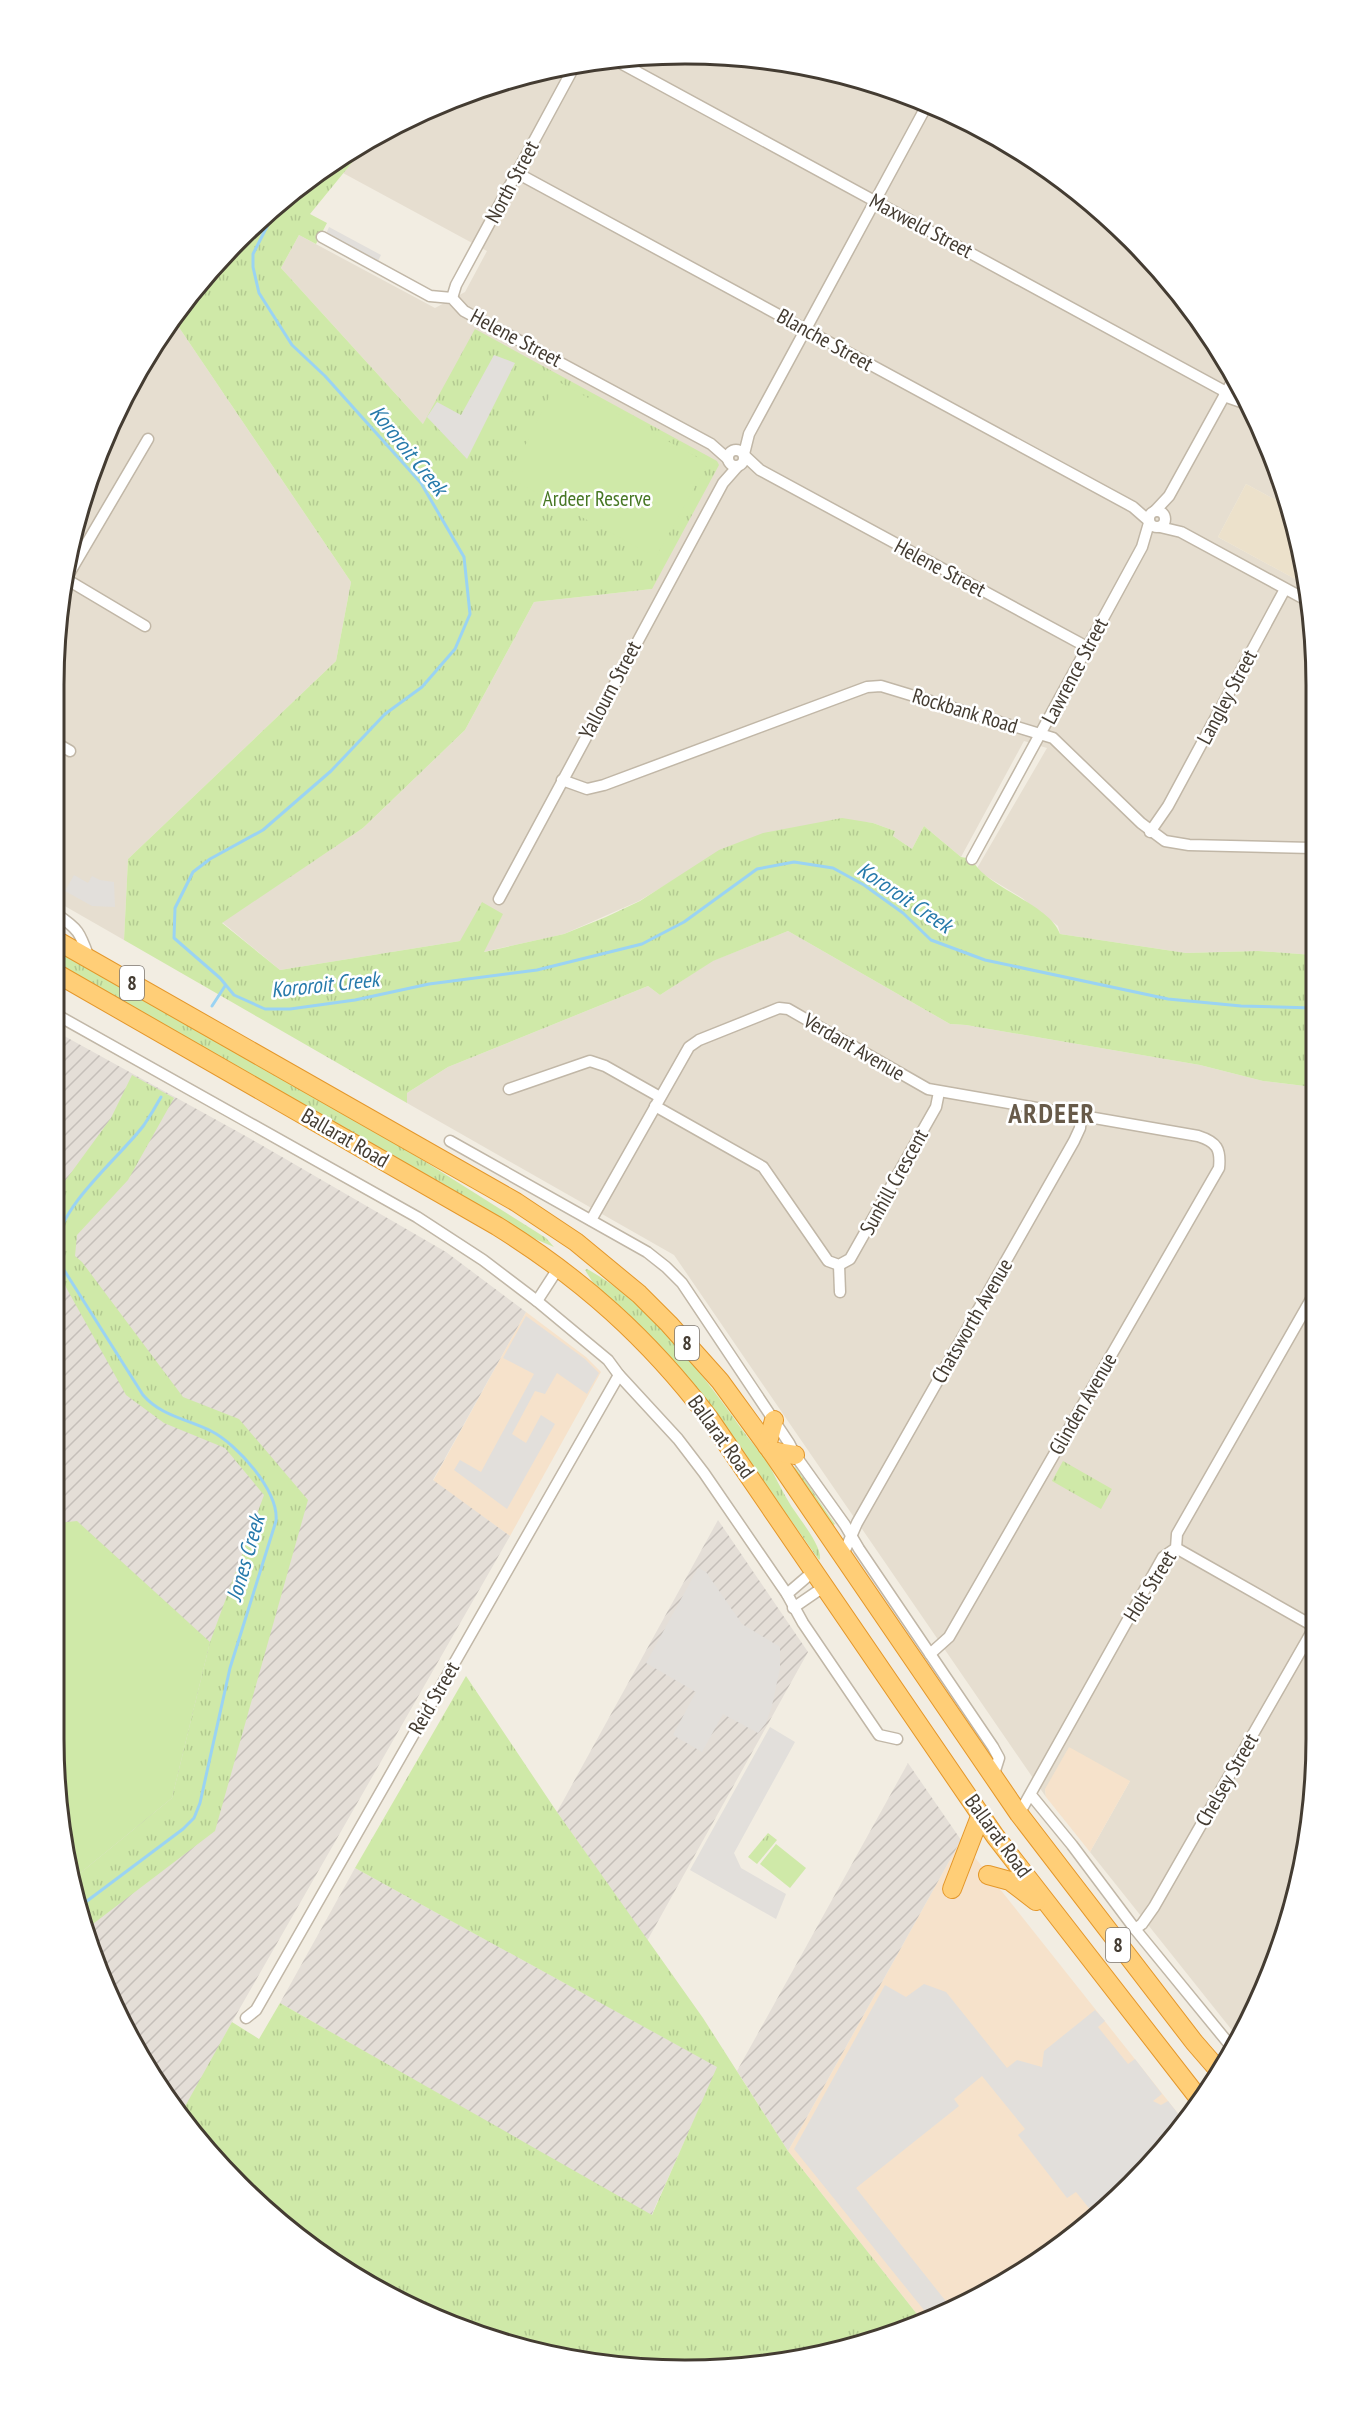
<svg xmlns="http://www.w3.org/2000/svg" width="1371" height="2424" font-family="'PT Sans Narrow',sans-serif">
<defs>
<pattern id="industrial-furrows" width="10" height="10" patternUnits="userSpaceOnUse" patternTransform="scale(1.5)"><rect width="10" height="10" fill="#e4ded7"/><path d="M-1 1l2-2M0 10L10 0M9 11l2-2" fill="none" stroke="#c5bfb9"/></pattern>
<pattern id="grass-tufts" width="24" height="20" patternUnits="userSpaceOnUse" patternTransform="scale(1.5)"><rect width="24" height="20" fill="#cfe9a8"/><path d="M3 7l-1-3M5 7V3M7 7l1-3M15 17l-1-3M17 17v-4M19 17l1-3" fill="none" stroke="#b3c991"/></pattern>
</defs>
<rect width="100%" height="100%" fill="#f2ede2"/>
<g fill="#e6ded0">
<path d="M 645,55 L 768,59 L 889,88 L 1002,139 L 1132,239 L 1211,335 L 1283,482 L 1289,507 L 1246,484 L 1218,537 L 1308,586 L 1312,603 L 1313,955 L 1258,951 L 1186,953 L 1060,934 L 1058,926 L 1022,898 L 976,870 L 1047,748 L 1024,741 L 961,857 L 924,826 L 912,849 L 893,836 L 895,831 L 873,823 L 865,822 L 679,877 L 639,901 L 564,934 L 483,952 L 460,941 L 280,970 L 222,922 L 363,828 L 465,730 L 534,602 L 652,589 L 423,424 L 281,268 L 299,235 L 435,308 L 465,292 L 487,251 L 343,173 L 368,143 L 406,119 L 522,75 Z"/>
<path d="M 174,320 L 351,582 L 336,661 L 128,859 L 124,940 L 56,901 L 55,645 L 76,522 L 139,369 Z"/>
<path d="M 788,931 L 950,1024 L 966,1025 L 1200,1065 L 1263,1081 L 1313,1087 L 1316,1779 L 1284,1941 L 1239,2039 L 1090,1852 L 1130,1781 L 1045,1789 L 1046,1797 L 674,1255 L 407,1103 L 407,1093 L 448,1067 L 648,986 L 660,995 L 712,961 Z"/>
</g>
<g fill="#f6e2cb">
<path d="M 526,1312 L 586,1357 L 601,1372 L 510,1536 L 433,1481 Z"/>
<path d="M 1069,1747 L 1130,1781 L 1090,1852 L 1046,1797 L 1045,1789 Z"/>
<path d="M 961,1840 L 1184,2121 L 1161,2155 L 1102,2214 L 1002,2285 L 924,2323 L 788,2151 Z"/>
</g>
<g fill="url(#industrial-furrows)">
<path d="M 57,1032 L 251,1139 L 446,1252 L 526,1312 L 433,1480 L 510,1536 L 232,2022 L 181,2117 L 119,2018 L 87,1941 L 59,1821 Z"/>
<path d="M 718,1520 L 808,1652 L 647,1941 L 557,1812 Z"/>
<path d="M 908,1763 L 961,1840 L 788,2151 L 737,2071 Z"/>
<path d="M 355,1868 L 718,2067 L 651,2216 L 280,2003 Z"/>
</g>
<path fill="#ece1cb" d="M 1246,484 L 1289,507 L 1308,586 L 1218,537 Z"/>
<g fill="url(#grass-tufts)">
<path d="M 368,143 L 310,214 L 327,223 L 316,244 L 299,235 L 281,268 L 423,424 L 475,329 L 717,461 L 719,465 L 652,589 L 534,602 L 465,730 L 363,828 L 222,923 L 280,970 L 460,941 L 482,902 L 503,914 L 484,952 L 564,934 L 606,917 L 640,901 L 719,850 L 763,833 L 842,818 L 873,823 L 895,831 L 893,836 L 912,849 L 924,826 L 961,857 L 972,859 C 984,887 1050,904 1060,934 L 1186,953 L 1258,951 L 1313,955 L 1313,1087 L 1263,1081 L 1200,1065 L 966,1025 L 950,1024 L 788,931 L 713,961 L 660,995 L 648,986 L 448,1067 L 407,1093 L 407,1103 L 124,940 L 128,859 L 336,661 L 351,582 L 174,320 L 211,269 L 301,184 Z"/>
<path d="M 56,950 L 413,1154 L 546,1238 L 554,1247 L 528,1236 L 56,965 Z"/>
<path d="M 132,1075 L 174,1098 L 128,1180 L 77,1235 L 75,1256 L 82,1262 L 183,1397 L 239,1419 L 308,1500 L 215,1831 L 85,1930 L 73,1879 L 172,1798 L 210,1642 L 264,1495 L 225,1448 L 164,1423 L 126,1395 L 58,1273 L 57,1192 L 111,1118 Z"/>
<path d="M 587,1269 C 651,1304 704,1376 746,1435 C 753,1444 760,1452 766,1460 C 775,1475 781,1490 790,1504 C 798,1517 822,1546 820,1559 L 819,1560 L 701,1393 L 644,1329 L 642,1330 L 597,1289 L 585,1270 Z"/>
<path d="M 1063,1461 L 1112,1489 L 1101,1509 L 1052,1481 Z"/>
<path d="M 795,1467 C 809,1484 822,1507 835,1524 L 832,1526 L 793,1469 Z"/>
<path d="M 466,1676 L 557,1812 L 703,2018 L 788,2151 L 924,2323 L 809,2358 L 726,2369 L 603,2365 L 522,2348 L 407,2305 L 334,2263 L 239,2185 L 184,2123 L 181,2117 L 183,2110 L 232,2022 L 259,2039 L 280,2003 L 652,2215 L 717,2067 L 355,1868 Z"/>
<path d="M 768,1833 L 777,1840 L 757,1864 L 748,1857 Z"/>
</g>
<g fill="#cfe9a8">
<path d="M 557,381 L 708,463 L 656,557 L 509,478 Z"/>
<path d="M 77,1521 L 210,1642 L 172,1798 L 73,1879 L 59,1821 L 58,1523 Z"/>
<path d="M 776,1844 L 806,1868 L 790,1888 L 760,1864 Z"/>
</g>
<g fill="#e2dfdb">
<path d="M 329,227 L 381,255 L 378,261 L 326,234 Z"/>
<path d="M 494,355 L 515,363 L 467,459 L 427,417 L 437,402 L 461,415 Z"/>
<path d="M 74,875 L 88,883 L 92,876 L 100,880 L 114,882 L 115,907 L 92,906 L 65,891 Z"/>
<path d="M 526,1316 L 585,1359 L 599,1373 L 587,1394 L 557,1373 L 545,1394 L 535,1391 L 512,1434 L 526,1443 L 541,1415 L 555,1424 L 507,1509 L 454,1470 L 460,1460 L 481,1472 L 534,1374 L 503,1358 Z"/>
<path d="M 698,1568 L 706,1572 L 742,1624 L 780,1647 L 780,1668 L 772,1706 L 766,1723 L 758,1733 L 723,1714 L 702,1752 L 673,1735 L 696,1692 L 646,1663 Z"/>
<path d="M 770,1727 L 795,1742 L 734,1853 L 741,1868 L 786,1894 L 776,1919 L 690,1870 Z"/>
<path d="M 924,1984 L 946,1992 L 1007,2068 L 1017,2060 L 1042,2067 L 1044,2051 L 1095,2010 L 1105,2021 L 1098,2027 L 1128,2064 L 1135,2059 L 1162,2094 L 1153,2101 L 1161,2105 L 1168,2101 L 1180,2116 L 1182,2125 L 1161,2155 L 1096,2217 L 1076,2192 L 1067,2198 L 1018,2135 L 1025,2129 L 982,2076 L 954,2099 L 959,2106 L 856,2188 L 952,2309 L 932,2320 L 794,2149 L 885,1985 L 906,1997 Z"/>
</g>
<g fill="none" stroke-linecap="round" stroke-linejoin="round">
<g stroke="#9ad3f3" stroke-width="3">
<path d="M 277,207 L 253,254 L 253,267 L 259,293 L 292,345 L 325,376 L 421,483 L 464,557 L 470,614 L 455,649 L 422,687 L 385,714 L 331,771 L 263,830 L 210,859 L 193,872 L 175,908 L 174,938 L 220,978 L 234,995 L 265,1009 L 290,1009 L 355,1000 L 429,984 L 537,970 L 642,944 L 684,922 L 757,869 L 794,862 L 833,868 L 864,885 L 903,913 L 931,940 L 985,960 L 1168,999 L 1241,1006 L 1313,1008"/>
<path d="M 212,1006 L 225,986"/>
<path d="M 57,1245 C 60,1205 120,1157 144,1125 C 150,1116 156,1106 161,1097"/>
<path d="M 57,1246 L 64,1270 L 143,1395 C 161,1416 187,1419 211,1431 C 237,1444 279,1491 276,1521 L 230,1668 L 200,1803 L 194,1818 L 183,1829 L 79,1907"/>
</g>
<g stroke="#c1b7a7" stroke-width="13">
<g id="minor">
<path d="M 615,60 L 1226,392"/>
<path d="M 517,173 L 1133,507 L 1149,521"/>
<path d="M 322,237 L 430,296 L 452,298 L 464,311 L 711,444 L 728,459"/>
<path d="M 452,298 L 456,285 L 574,67"/>
<path d="M 1224,396 L 1244,403"/>
<circle cx="736" cy="458" r="8"/>
<path d="M 744,454 L 749,434 L 927,105"/>
<path d="M 745,456 L 760,470 L 1087,647"/>
<circle cx="1157" cy="519" r="8"/>
<path d="M 1155,511 L 1169,496 L 1233,380"/>
<path d="M 1160,527 L 1181,532 L 1312,603"/>
<path d="M 67,577 L 148,439"/>
<path d="M 66,579 L 145,626"/>
<path d="M 56,743 L 70,751"/>
<path d="M 562,780 L 587,789 L 604,785 L 867,687 L 881,686 L 1053,738 L 1141,823 L 1165,841 L 1189,845 L 1312,848"/>
<path d="M 1150,832 L 1168,806 L 1285,589"/>
<path d="M 972,859 L 1142,547 L 1149,523"/>
<path d="M 499,899 L 723,483 L 738,466"/>
<path d="M 56,914 C 79,929 80,933 89,958"/>
<path d="M 57,1015 L 417,1217 L 483,1260 L 537,1301 L 608,1360 L 619,1375 L 678,1439 L 704,1473 L 787,1594 L 803,1623 L 879,1735 L 897,1739"/>
<path d="M 509,1089 L 590,1061 L 605,1066 L 660,1097"/>
<path d="M 655,1106 L 763,1167 L 828,1261 L 839,1265 L 850,1259 L 936,1107 L 939,1092"/>
<path d="M 450,1141 L 647,1252 L 666,1267 L 682,1283 L 789,1443 L 795,1455 L 845,1525 L 859,1549 L 993,1747 L 999,1758 L 993,1777"/>
<path d="M 591,1220 L 689,1047 L 699,1040 L 779,1008 L 788,1009 L 928,1089 L 1198,1136 C 1217,1142 1221,1149 1219,1168 L 949,1637 L 930,1654"/>
<path d="M 839,1265 L 840,1292"/>
<path d="M 537,1301 L 559,1267"/>
<path d="M 1176,1548 L 1315,1627"/>
<path d="M 842,1557 L 857,1523 L 1074,1141 L 1080,1128 L 1081,1116"/>
<path d="M 787,1594 L 815,1570"/>
<path d="M 793,1608 L 825,1586"/>
<path d="M 1031,1795 L 1072,1845 L 1135,1929 L 1234,2050"/>
<path d="M 1019,1814 L 1163,1557 L 1176,1548 L 1177,1534 L 1314,1294"/>
<path d="M 1135,1929 L 1142,1924 L 1154,1907 L 1315,1626"/>
<path d="M 246,2018 L 256,2010 L 619,1375"/>
</g>
</g>
<g stroke="#e4972a" stroke-width="20">
<g id="trunk">
<path d="M 56,940 L 516,1202 L 576,1242 L 639,1294 L 669,1324 L 720,1381 L 771,1451 L 1019,1814 L 1194,2042 L 1220,2072"/>
<path d="M 56,973 L 497,1226 C 582,1279 648,1338 709,1418 L 995,1836 L 1200,2100"/>
<path d="M 767,1446 L 774,1420"/>
<path d="M 771,1451 L 795,1455"/>
<path d="M 988,1875 L 1010,1881 L 1036,1901"/>
<path d="M 952,1889 L 981,1814"/>
</g>
</g>
<use href="#minor" stroke="#fff" stroke-width="10"/>
<use href="#trunk" stroke="#ffce77" stroke-width="18"/>
</g>
<g text-anchor="middle" stroke-width="5" stroke-linejoin="round" paint-order="stroke">
<g fill="#fff" stroke="#7c7670" stroke-width="1.5">
<rect x="120" y="966" width="24" height="34" rx="4.5"/>
<rect x="675" y="1326" width="24" height="34" rx="4.5"/>
<rect x="1106" y="1928" width="24" height="34" rx="4.5"/>
</g>
<g font-size="20" font-weight="bold" fill="#443c32">
<text x="132" y="990">8</text>
<text x="687" y="1350">8</text>
<text x="1118" y="1952">8</text>
</g>
<g font-size="21" fill="#443c32" stroke="#fff">
<text transform="translate(512 182) rotate(-62)" y="7">North Street</text>
<text transform="translate(921 226) rotate(28)" y="7">Maxweld Street</text>
<text transform="translate(516 338) rotate(28)" y="7">Helene Street</text>
<text transform="translate(825 340) rotate(29)" y="7">Blanche Street</text>
<text transform="translate(940 568) rotate(28)" y="7">Helene Street</text>
<text transform="translate(1075 671) rotate(-62)" y="7">Lawrence Street</text>
<text transform="translate(610 690) rotate(-62)" y="7">Yallourn Street</text>
<text transform="translate(1227 697) rotate(-62)" y="7">Langley Street</text>
<text transform="translate(965 711) rotate(17)" y="7">Rockbank Road</text>
<text transform="translate(854 1047) rotate(30)" y="7">Verdant Avenue</text>
<text transform="translate(345 1138) rotate(30)" y="7">Ballarat Road</text>
<text transform="translate(894 1182) rotate(-61)" y="7">Sunhill Crescent</text>
<text transform="translate(972 1321) rotate(-60)" y="7">Chatsworth Avenue</text>
<text transform="translate(1083 1404) rotate(-60)" y="7">Glinden Avenue</text>
<text transform="translate(721 1437) rotate(54)" y="7">Ballarat Road</text>
<text transform="translate(1150 1586) rotate(-58)" y="7">Holt Street</text>
<text transform="translate(434 1698) rotate(-60)" y="7">Reid Street</text>
<text transform="translate(1227 1780) rotate(-60)" y="7">Chelsey Street</text>
<text transform="translate(998 1836) rotate(54)" y="7">Ballarat Road</text>
</g>
<g font-size="21" fill="#477724" stroke="#fff">
<text x="597" y="506">Ardeer Reserve</text>
</g>
<g font-size="22" font-style="italic" fill="#277aab" stroke="#fff">
<text transform="translate(409 450) rotate(51)" y="8">Kororoit Creek</text>
<text transform="translate(905 897) rotate(34)" y="8">Kororoit Creek</text>
<text transform="translate(325 984) rotate(-6)" y="8">Kororoit Creek</text>
<text transform="translate(245 1558) rotate(-74)" y="8">Jones Creek</text>
</g>
<g font-size="27" font-weight="bold" letter-spacing="1.5" fill="#675a49" stroke="#fff">
<text x="1052" y="1123">ARDEER</text>
</g>
</g>
<path d="M0 0H1371V2424H0ZM685 64H685A621 621 0 0 1 1306 685V1739A621 621 0 0 1 685 2360H685A621 621 0 0 1 64 1739V685A621 621 0 0 1 685 64Z" fill="#fff" fill-rule="evenodd"/>
<path fill="none" stroke="#443c32" stroke-width="3" d="M685 64H685A621 621 0 0 1 1306 685V1739A621 621 0 0 1 685 2360H685A621 621 0 0 1 64 1739V685A621 621 0 0 1 685 64Z"/>
</svg>
